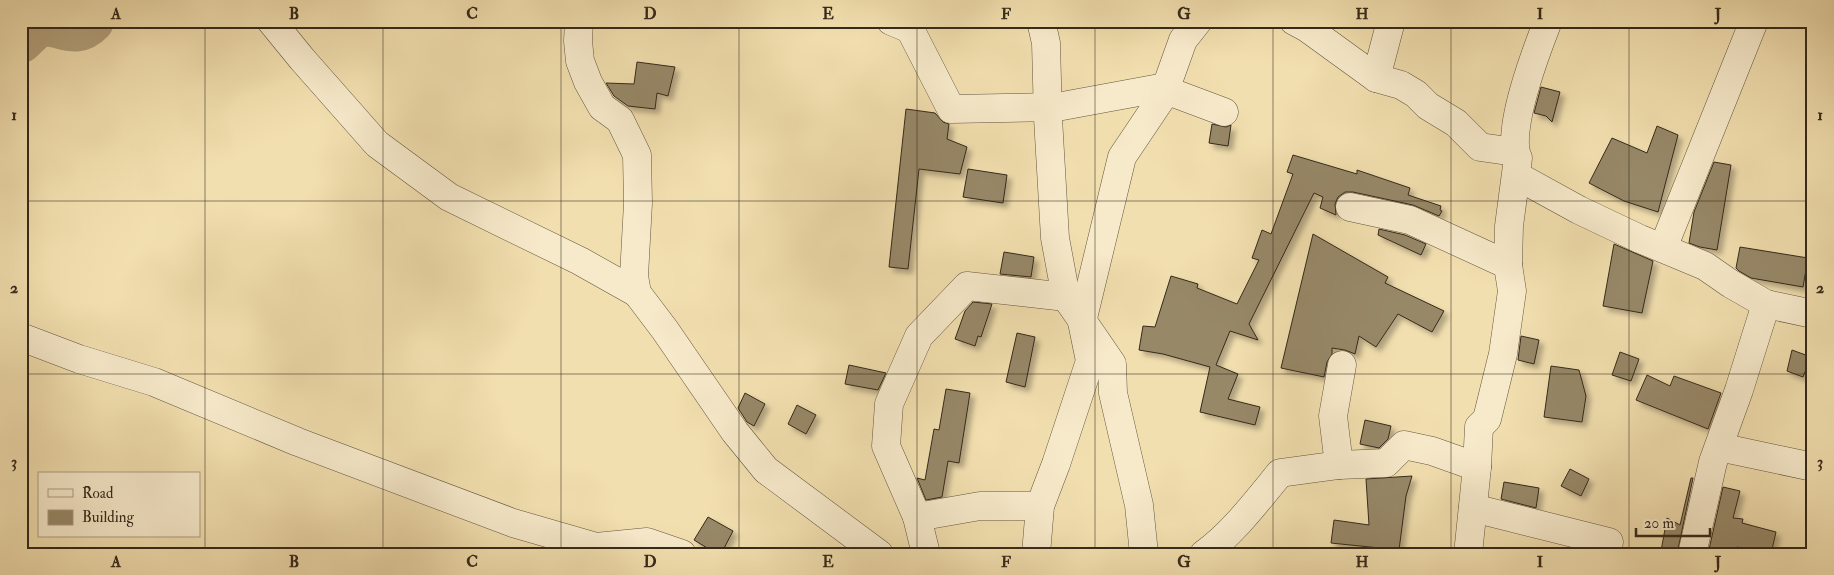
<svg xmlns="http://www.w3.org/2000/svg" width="1834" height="575" font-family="'IM FELL Double Pica',serif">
<defs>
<filter id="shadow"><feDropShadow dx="4.5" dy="4.5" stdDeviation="2.5" flood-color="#0004"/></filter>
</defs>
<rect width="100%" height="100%" fill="#f2dfaf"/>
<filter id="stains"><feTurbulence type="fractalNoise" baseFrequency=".004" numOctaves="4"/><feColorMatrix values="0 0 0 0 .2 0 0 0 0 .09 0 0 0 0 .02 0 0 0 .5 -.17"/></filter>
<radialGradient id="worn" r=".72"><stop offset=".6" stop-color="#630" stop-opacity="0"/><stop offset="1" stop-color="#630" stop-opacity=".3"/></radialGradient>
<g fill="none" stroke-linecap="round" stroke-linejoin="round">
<path stroke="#b2a17c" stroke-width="44" d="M 21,41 C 26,37 33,28 39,26 C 58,19 73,41 92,21"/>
</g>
<g fill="#978867" stroke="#35291a" filter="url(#shadow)">
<path d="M 637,62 L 675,67 L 668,96 L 657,93 L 655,109 L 628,106 L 614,96 L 606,83 L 634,84 Z"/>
<path d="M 1541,87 L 1560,92 L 1552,122 L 1546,116 L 1534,113 Z"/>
<path d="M 906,109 L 935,113 L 943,122 L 949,124 L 947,139 L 967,147 L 960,174 L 919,169 L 908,269 L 889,267 Z"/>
<path d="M 1212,124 L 1226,127 L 1231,125 L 1228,146 L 1209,143 Z"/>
<path d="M 1657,126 L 1678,135 L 1658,212 L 1624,201 L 1589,183 L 1612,138 L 1647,153 Z"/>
<path d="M 1293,155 L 1357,174 L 1357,170 L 1410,188 L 1408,195 L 1441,206 L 1440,210 L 1442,211 L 1439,216 L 1413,205 L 1353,192 L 1345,192 L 1338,197 L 1335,204 L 1336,215 L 1320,208 L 1323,197 L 1314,193 L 1249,324 L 1258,340 L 1230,331 L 1216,365 L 1238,374 L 1228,399 L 1260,407 L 1255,425 L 1200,412 L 1210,367 L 1163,354 L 1139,350 L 1143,326 L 1155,327 L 1171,276 L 1198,284 L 1197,288 L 1237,304 L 1259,260 L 1252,258 L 1262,230 L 1271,234 L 1293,174 L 1287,172 Z"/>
<path d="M 1714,162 L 1731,165 L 1717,250 L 1700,247 L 1689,243 L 1694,212 Z"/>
<path d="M 968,169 L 1007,175 L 1003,203 L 963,197 Z"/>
<path d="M 1379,229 L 1405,235 L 1426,244 L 1421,255 L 1378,235 Z"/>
<path d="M 1313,234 L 1388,277 L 1385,283 L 1444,311 L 1432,332 L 1398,314 L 1376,347 L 1359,336 L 1355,354 L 1345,350 L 1332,348 L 1332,354 L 1327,362 L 1324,377 L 1281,368 Z"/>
<path d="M 1614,244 L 1653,261 L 1642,313 L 1603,306 Z"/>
<path d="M 1740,247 L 1808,258 L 1803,287 L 1751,278 L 1739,271 L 1736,268 Z"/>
<path d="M 1004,252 L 1034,257 L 1031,277 L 1000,274 Z"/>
<path d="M 973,302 L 992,304 L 981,337 L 978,336 L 975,346 L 955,339 L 965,311 Z"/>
<path d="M 1017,333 L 1035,337 L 1025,387 L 1006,382 Z"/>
<path d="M 1521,336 L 1539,340 L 1534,364 L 1518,360 Z"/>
<path d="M 1792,350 L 1811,357 L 1803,377 L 1787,371 Z"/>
<path d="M 1620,352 L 1639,359 L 1631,381 L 1612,375 Z"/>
<path d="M 849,365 L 886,373 L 878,390 L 845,384 Z"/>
<path d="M 1551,366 L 1579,370 L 1586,396 L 1582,422 L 1544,417 Z"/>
<path d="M 1647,375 L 1670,386 L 1674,376 L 1721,393 L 1708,429 L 1636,400 Z"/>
<path d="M 946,389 L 970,393 L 959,463 L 948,461 L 942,497 L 926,500 L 917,478 L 925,480 L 934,429 L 939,430 Z"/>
<path d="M 745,393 L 765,404 L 754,426 L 747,422 L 738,408 Z"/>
<path d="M 797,405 L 816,415 L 806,434 L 788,424 Z"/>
<path d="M 1365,420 L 1391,426 L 1388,439 L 1379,448 L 1360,444 Z"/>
<path d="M 1570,469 L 1589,479 L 1581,496 L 1561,486 Z"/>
<path d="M 1412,476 L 1406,496 L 1399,550 L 1331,543 L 1334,520 L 1369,525 L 1366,479 Z"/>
<path d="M 1691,478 L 1693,478 L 1677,554 L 1661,551 L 1667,518 L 1680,525 Z"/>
<path d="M 1504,482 L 1539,488 L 1536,508 L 1501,499 Z"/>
<path d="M 1723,487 L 1740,491 L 1733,518 L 1743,519 L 1742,523 L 1776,532 L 1771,554 L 1764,554 L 1737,547 L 1734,554 L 1708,554 Z"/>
<path d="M 708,517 L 733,531 L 721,554 L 717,554 L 694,540 Z"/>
</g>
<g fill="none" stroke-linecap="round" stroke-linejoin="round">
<g stroke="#64563f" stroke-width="29">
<g id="minor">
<path d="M 271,21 L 302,59 L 377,144 L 449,197 L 580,261 L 637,293"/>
<path d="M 579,21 L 578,41 L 580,61 L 588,82 L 602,107 L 620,120 L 637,155 L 638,203 L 634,276 L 637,293 L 665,330 L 735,432 L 766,470 L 879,554"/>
<path d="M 891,21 L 910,29 L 951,109 L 1057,107 L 1160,88 L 1224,112"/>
<path d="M 1041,21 L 1046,43 L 1048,118 L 1055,238 L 1066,297 L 1112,364 L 1113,393 L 1139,505 L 1144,554"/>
<path d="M 1294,21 L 1307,28 L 1376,78 L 1401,85 L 1416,94 L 1428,106 L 1456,123 L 1480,147 L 1515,152"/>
<path d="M 1376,78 L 1391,21"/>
<path d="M 1517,176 L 1579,210 L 1640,239 L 1705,266 L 1731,284 L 1766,304 L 1813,314"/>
<path d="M 1350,207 L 1410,220 L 1508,265"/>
<path d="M 1663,248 L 1754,21"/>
<path d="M 21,337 L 79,359 L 154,382 L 298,442 L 513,523 L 596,547 L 647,542 L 682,554"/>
<path d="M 1719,447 L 1813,467"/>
<path d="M 1339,465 L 1333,416 L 1342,365"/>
<path d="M 1473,508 L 1609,542"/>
<path d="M 917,517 L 980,506 L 1040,506"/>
<path d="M 926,554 L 917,517 L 886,446 L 889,404 L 919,336 L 967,286 L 1066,297"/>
<path d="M 1036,554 L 1040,506 L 1056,464 L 1090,361 L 1082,322 L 1122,157 L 1163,96 L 1183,40 L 1198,21"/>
<path d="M 1204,554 C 1233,533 1257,501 1280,473 L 1339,465 L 1386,463 L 1404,445 L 1432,451 L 1477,467"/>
<path d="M 1468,554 L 1477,467 L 1479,427 L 1487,419 L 1503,354 L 1512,291 L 1508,265 L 1509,226 L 1518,158 C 1505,132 1537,49 1548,21"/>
<path d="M 1692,554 L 1713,462 L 1739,390 L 1766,304"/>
</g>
</g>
<use href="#minor" stroke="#f7eacb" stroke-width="28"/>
</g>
<path fill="none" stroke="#35291a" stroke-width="1" stroke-opacity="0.55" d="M 205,21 L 205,554M 383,21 L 383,554M 561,21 L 561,554M 739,21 L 739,554M 917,21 L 917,554M 1095,21 L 1095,554M 1273,21 L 1273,554M 1451,21 L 1451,554M 1629,21 L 1629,554M 21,201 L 1813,201M 21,374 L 1813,374"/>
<rect width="1834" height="575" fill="none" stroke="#f2dfaf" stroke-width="55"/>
<rect x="38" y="472" width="162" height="65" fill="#f7eacb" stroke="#a99d84"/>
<rect x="48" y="489" width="25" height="8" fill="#f7eacb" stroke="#a99d84"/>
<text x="82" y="498" font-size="15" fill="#35291a">Road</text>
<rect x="48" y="510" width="25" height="15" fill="#978867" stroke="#a99d84"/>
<text x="82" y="522" font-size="15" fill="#35291a">Building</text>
<path d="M1636 528v8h74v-8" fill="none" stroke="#35291a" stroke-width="2.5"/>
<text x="1644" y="528" font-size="15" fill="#35291a" stroke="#f7eacb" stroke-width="4" paint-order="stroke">20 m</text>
<rect x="28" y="28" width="1778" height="520" fill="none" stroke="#35291a" stroke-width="2"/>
<g font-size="16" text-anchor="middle" font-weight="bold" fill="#35291a">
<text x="116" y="19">A</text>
<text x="294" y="19">B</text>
<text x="472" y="19">C</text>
<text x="650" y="19">D</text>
<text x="828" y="19">E</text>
<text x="1006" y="19">F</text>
<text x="1184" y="19">G</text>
<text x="1362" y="19">H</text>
<text x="1540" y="19">I</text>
<text x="1718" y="19">J</text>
<text x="14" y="120">1</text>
<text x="1820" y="120">1</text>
<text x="14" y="293">2</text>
<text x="1820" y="293">2</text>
<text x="14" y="467">3</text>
<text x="1820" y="467">3</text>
<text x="116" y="567">A</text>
<text x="294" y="567">B</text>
<text x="472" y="567">C</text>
<text x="650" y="567">D</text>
<text x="828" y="567">E</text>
<text x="1006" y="567">F</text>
<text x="1184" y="567">G</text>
<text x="1362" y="567">H</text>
<text x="1540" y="567">I</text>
<text x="1718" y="567">J</text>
</g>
<rect width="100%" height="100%" filter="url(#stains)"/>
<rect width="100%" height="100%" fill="url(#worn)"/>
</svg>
